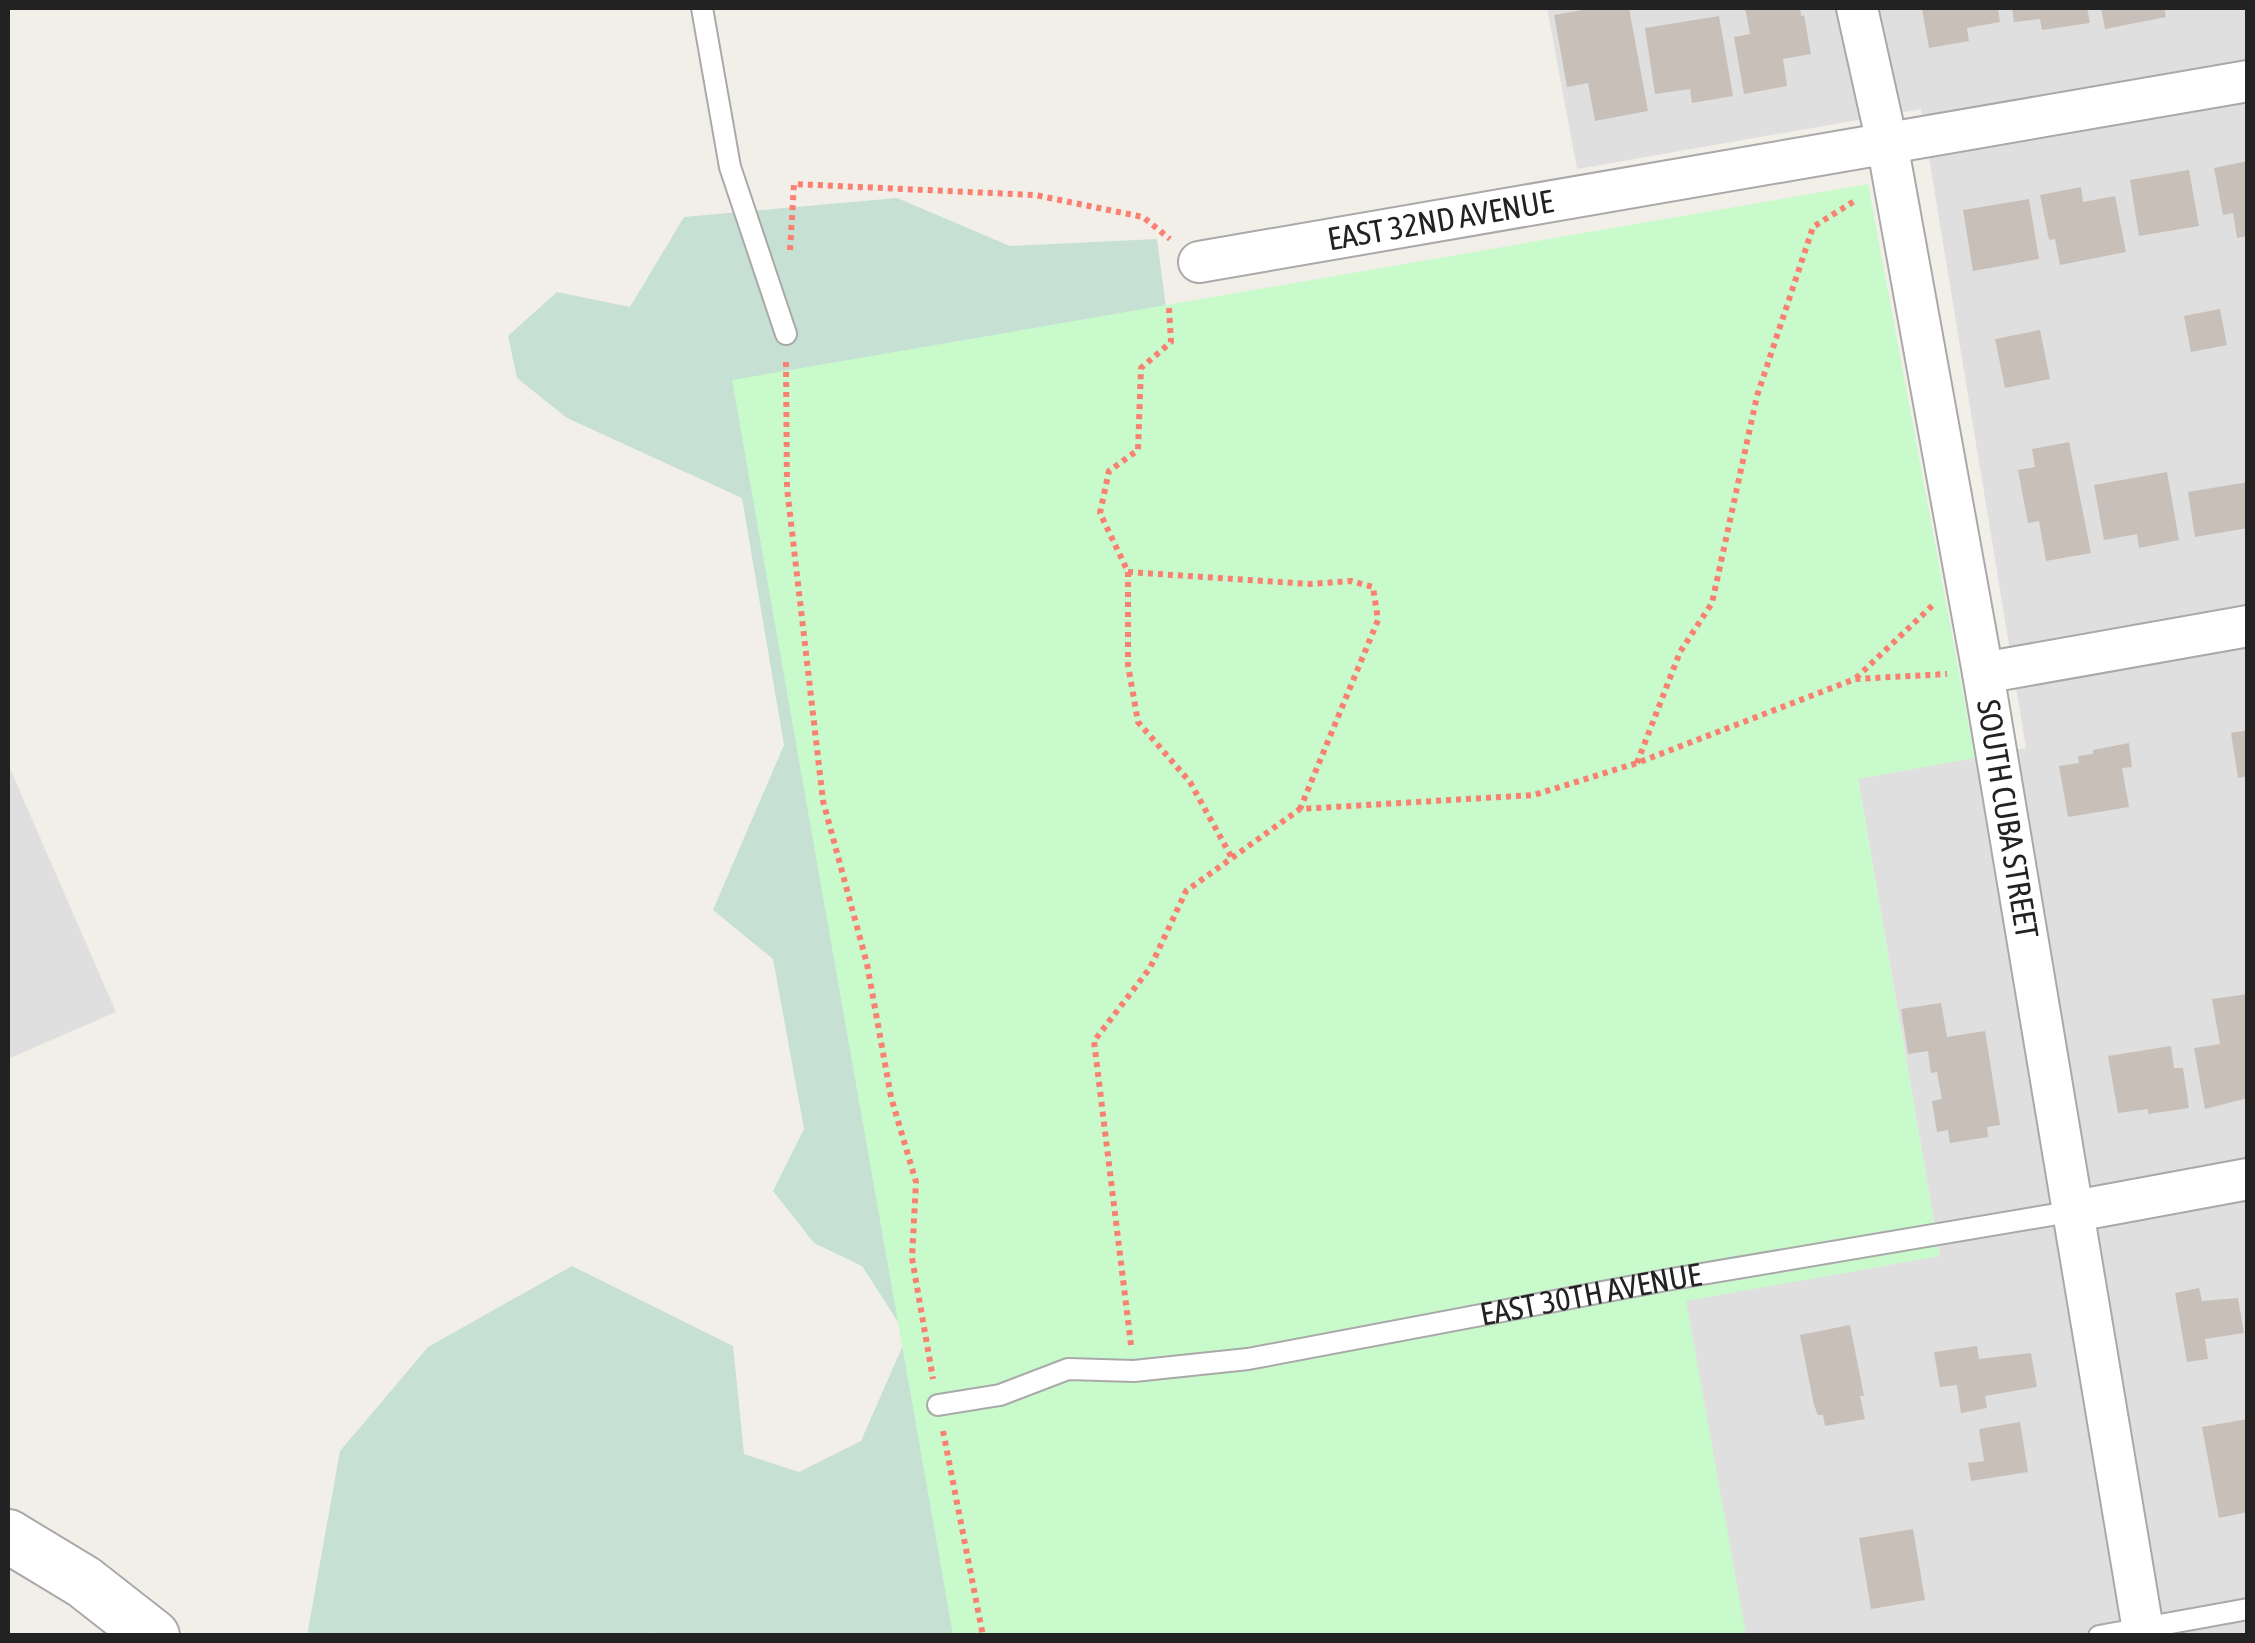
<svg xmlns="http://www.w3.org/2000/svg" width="2255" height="1643" font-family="'Asap Condensed',sans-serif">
<rect width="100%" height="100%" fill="#f2efe9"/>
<g fill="#e0dfdf">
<path d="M 1547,8 L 2247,8 L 2247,1635 L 1746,1635 L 1686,1300 L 1940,1256 L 1858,778 L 2026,748 L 1921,109 L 1577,169 Z"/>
<path d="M 8,764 L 116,1012 L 8,1059 Z"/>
</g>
<path fill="#c6e0d4" d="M 897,198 L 1010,246 L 1157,239 L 1166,307 L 1772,1285 L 1686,1301 L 1746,1635 L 658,1636 L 653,1632 L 648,1636 L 307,1636 L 340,1451 L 428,1347 L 572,1266 L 733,1346 L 744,1454 L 799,1472 L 861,1441 L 907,1336 L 862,1266 L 814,1243 L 773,1191 L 804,1129 L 773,959 L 713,910 L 784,745 L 742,498 L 567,418 L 517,378 L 508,336 L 557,292 L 630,307 L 684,217 Z"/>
<path fill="#c8facc" d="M 1868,184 L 1975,758 L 1858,779 L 1940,1256 L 1686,1301 L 1746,1635 L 953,1635 L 732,380 Z"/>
<g fill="#c7bfb8">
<path d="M 1594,8 L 1629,8 L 1648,111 L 1595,121 L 1588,83 L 1567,87 L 1554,15 Z"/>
<path d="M 1745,8 L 1800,8 L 1801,16 L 1804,15 L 1811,54 L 1783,59 L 1787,86 L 1744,94 L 1734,37 L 1750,34 Z"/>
<path d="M 1922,8 L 1998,8 L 2000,22 L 1967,28 L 1969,41 L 1929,48 Z"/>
<path d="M 2012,8 L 2087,8 L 2090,23 L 2042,30 L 2040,19 L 2014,22 Z"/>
<path d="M 2101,8 L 2164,8 L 2166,17 L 2105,29 Z"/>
<path d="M 1719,16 L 1733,96 L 1692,103 L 1690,89 L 1655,94 L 1645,28 Z"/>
<path d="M 2248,161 L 2248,236 L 2237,238 L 2233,213 L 2223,215 L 2214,168 Z"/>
<path d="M 2189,170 L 2199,226 L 2139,236 L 2130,180 Z"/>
<path d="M 2081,187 L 2083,202 L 2115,196 L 2126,252 L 2060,265 L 2055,239 L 2049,240 L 2040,195 Z"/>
<path d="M 2029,199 L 2039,259 L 1973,271 L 1963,210 Z"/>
<path d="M 2220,309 L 2227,345 L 2191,352 L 2184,316 Z"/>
<path d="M 2040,330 L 2050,379 L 2005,388 L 1995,339 Z"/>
<path d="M 2069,442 L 2091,553 L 2046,561 L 2039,521 L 2028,523 L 2018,470 L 2035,467 L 2032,449 Z"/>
<path d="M 2167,472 L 2179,540 L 2139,548 L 2137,534 L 2104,540 L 2094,485 Z"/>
<path d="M 2248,482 L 2248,528 L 2195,537 L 2188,492 Z"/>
<path d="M 2248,730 L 2248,776 L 2238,778 L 2231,733 Z"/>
<path d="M 2129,743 L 2132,767 L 2122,768 L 2129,807 L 2068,817 L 2059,766 L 2079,763 L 2078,756 L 2093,754 L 2093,750 Z"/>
<path d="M 2248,994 L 2248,1098 L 2205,1109 L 2194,1048 L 2220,1044 L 2212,999 Z"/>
<path d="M 1941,1003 L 1947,1037 L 1985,1031 L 2000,1125 L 1987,1127 L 1988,1137 L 1950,1143 L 1948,1130 L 1937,1132 L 1932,1101 L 1942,1099 L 1937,1072 L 1931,1073 L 1928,1051 L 1908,1054 L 1901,1009 Z"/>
<path d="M 2171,1046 L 2174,1068 L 2183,1068 L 2189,1108 L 2148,1114 L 2148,1109 L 2118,1113 L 2108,1056 Z"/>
<path d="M 2199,1288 L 2202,1301 L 2238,1298 L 2244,1333 L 2205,1339 L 2208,1359 L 2187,1362 L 2175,1293 Z"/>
<path d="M 1850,1325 L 1864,1396 L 1860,1396 L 1865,1419 L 1825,1426 L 1823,1415 L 1818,1415 L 1814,1405 L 1800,1335 Z"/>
<path d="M 1977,1346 L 1979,1359 L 2031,1353 L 2037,1387 L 1985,1396 L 1987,1408 L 1961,1413 L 1957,1385 L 1940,1387 L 1934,1352 Z"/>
<path d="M 2247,1419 L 2248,1512 L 2219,1518 L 2202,1427 Z"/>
<path d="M 2020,1422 L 2028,1472 L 1971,1481 L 1968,1463 L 1984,1461 L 1979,1429 Z"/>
<path d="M 1913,1529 L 1925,1600 L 1871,1609 L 1859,1538 Z"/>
</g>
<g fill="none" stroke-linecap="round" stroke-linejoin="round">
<g stroke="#a9a9a9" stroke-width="24">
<g id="service">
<path d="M 702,8 L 730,167 L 786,334"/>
<path id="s1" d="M 938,1405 L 1000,1395 L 1068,1369 L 1134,1371 L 1248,1359 L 1666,1280 L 2075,1211"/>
<path d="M 2099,1636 L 2248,1609"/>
</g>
</g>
<g stroke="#a9a9a9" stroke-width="44">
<g id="minor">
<path id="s2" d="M 1857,8 L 1887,143 L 1983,673 L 2144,1636"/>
<path id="s3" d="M 1199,262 L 2248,81"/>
<path d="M 1983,673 L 2248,626"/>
<path d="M 2075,1211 L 2248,1179"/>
</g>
</g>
<g stroke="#a9a9a9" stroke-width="56">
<path id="tertiary" d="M 8,1536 L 84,1582 L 153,1636"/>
</g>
<g stroke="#fa8072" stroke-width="6" stroke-dasharray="5 5" stroke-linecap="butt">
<path d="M 790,250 L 794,184 L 1035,195 L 1143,217 L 1170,239"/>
<path d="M 1169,308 L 1171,342 L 1141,368 L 1138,450 L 1109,471 L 1100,513 L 1128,572 L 1128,665 L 1138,722 L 1190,782 L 1232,858"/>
<path d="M 786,362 L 787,488 L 823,801 L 867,964 L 891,1097 L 916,1182 L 912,1258 L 933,1379"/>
<path d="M 1128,572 L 1310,584 L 1351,581 L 1373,587 L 1378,620 L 1300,809"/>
<path d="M 1856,678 L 1934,604"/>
<path d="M 1637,763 L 1680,652 L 1712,603 L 1757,396 L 1813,227 L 1856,200"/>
<path d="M 1131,1345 L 1094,1041 L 1150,968 L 1186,891 L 1300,809 L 1534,795 L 1637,763 L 1855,679 L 1947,674"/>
<path d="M 943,1431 L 983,1636"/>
</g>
<use href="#service" stroke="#fff" stroke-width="20"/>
<use href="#minor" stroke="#fff" stroke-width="40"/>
<use href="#tertiary" stroke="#fff" stroke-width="52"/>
</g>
<g text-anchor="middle" stroke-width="8" stroke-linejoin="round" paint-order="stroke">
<g font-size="32" fill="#222" stroke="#fff">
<text dy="11" stroke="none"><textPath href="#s3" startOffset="245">EAST 32ND AVENUE</textPath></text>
<text dy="11" stroke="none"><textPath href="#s2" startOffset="825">SOUTH CUBA STREET</textPath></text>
<text dy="11" stroke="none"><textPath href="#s1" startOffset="665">EAST 30TH AVENUE</textPath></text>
</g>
</g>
<rect width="2255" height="1643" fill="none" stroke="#222222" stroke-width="20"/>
</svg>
